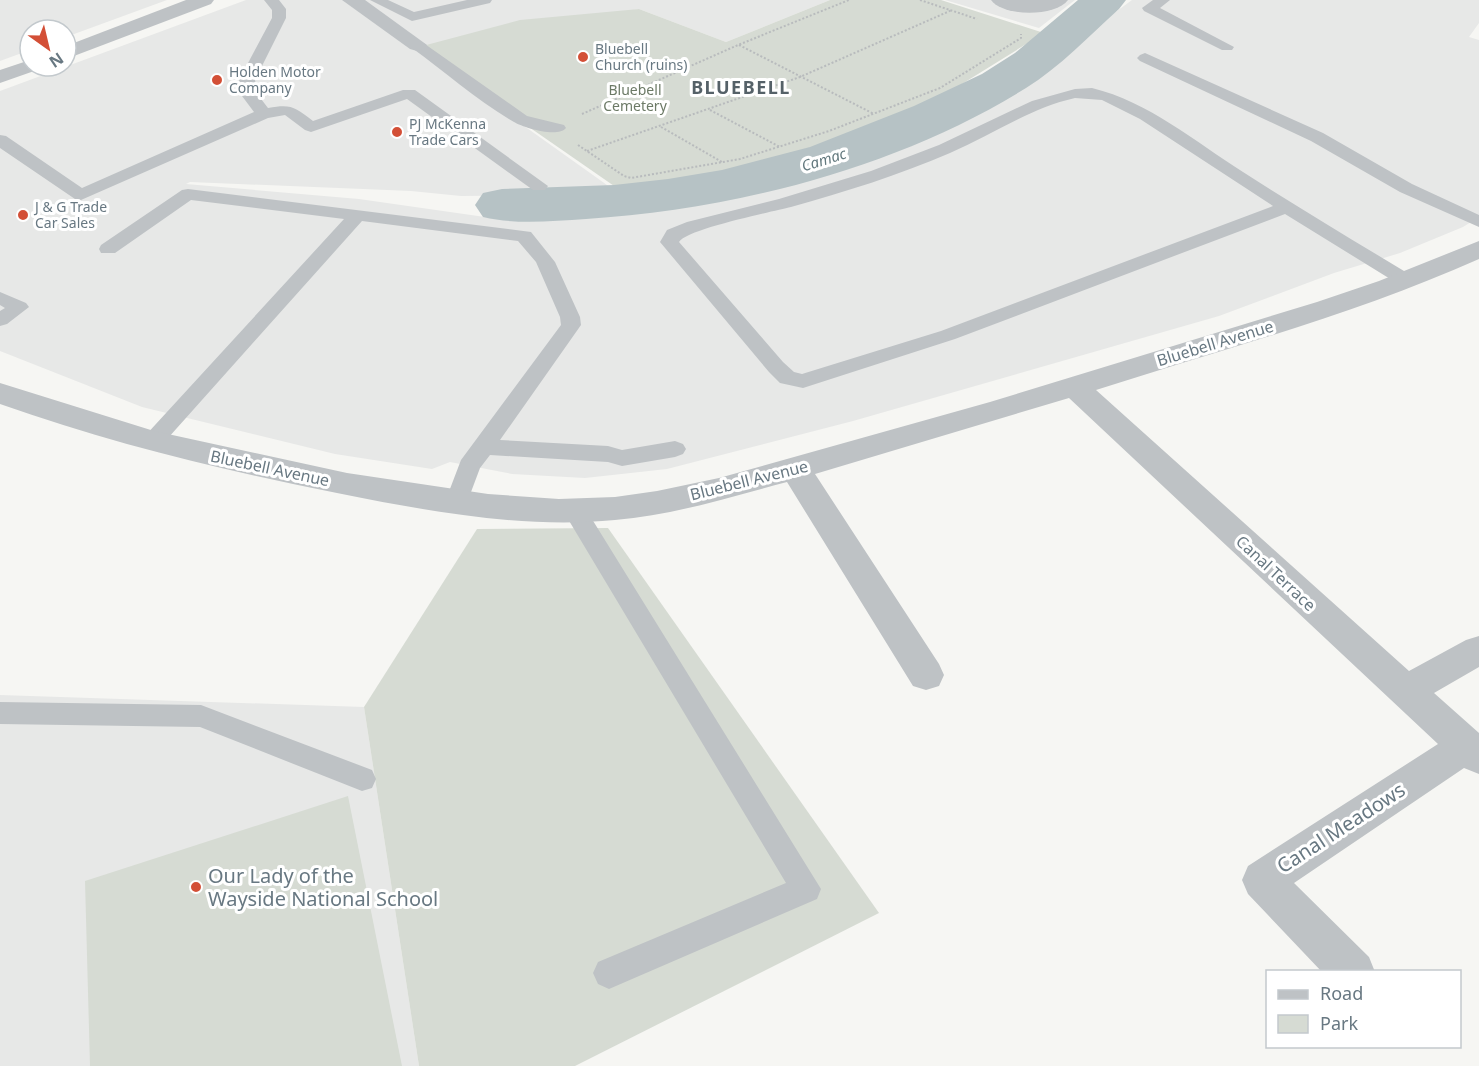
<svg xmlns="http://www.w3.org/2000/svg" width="1479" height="1066" font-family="'Noto Sans',sans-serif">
<rect width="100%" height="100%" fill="#f6f6f3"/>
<g fill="#e7e8e7">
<path d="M 0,0 L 167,0 L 66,37 L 66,30 L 30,30 L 30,50 L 0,61 Z"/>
<path d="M 246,0 L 830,0 L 726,42 L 639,9 L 416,49 L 614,190 L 553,195 L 461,196 L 411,191 L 190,182 L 186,184 L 359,199 L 492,218 L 597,208 L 649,212 L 748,196 L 824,174 L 927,134 L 1006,92 L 1132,0 L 1479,0 L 1479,23 L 1469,37 L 1479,40 L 1479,217 L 1463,227 L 1400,253 L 1334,273 L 1219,316 L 853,421 L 667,469 L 585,478 L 512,474 L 450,462 L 432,469 L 335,454 L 142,407 L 0,351 L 0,91 Z"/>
<path d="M 945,0 L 1075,0 L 1039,28 Z"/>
<path d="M 0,695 L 364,707 L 419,1066 L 0,1066 Z"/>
</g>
<g fill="#d6dbd3">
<path d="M 830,0 L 941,0 L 1044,33 L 936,100 L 836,140 L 723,173 L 617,188 L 415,48 L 520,20 L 639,9 L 726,42 Z"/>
<path d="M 608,528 L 879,913 L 575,1066 L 419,1066 L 364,707 L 477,529 Z"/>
<path d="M 348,796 L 402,1066 L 90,1066 L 85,881 Z"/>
</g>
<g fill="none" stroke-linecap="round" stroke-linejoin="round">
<path fill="#b6c2c5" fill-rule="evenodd" d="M 1078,0 L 1126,0 L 1119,9 C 1089,36 1060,67 1026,88 C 899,167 735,210 586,219 C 552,221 516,225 483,217 L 475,205 L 483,193 L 502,189 L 614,185 L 668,179 L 722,170 L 810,147 L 914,106 L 982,74 L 1015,53 Z"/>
<g stroke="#b8bbbd" stroke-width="2" stroke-dasharray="2 2" stroke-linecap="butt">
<path d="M 920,0 L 977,19"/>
<path d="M 739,45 L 874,114"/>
<path d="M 710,110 L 780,147"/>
<path d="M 582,114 L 738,45 L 849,0"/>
<path d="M 661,127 L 722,162"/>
<path d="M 578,145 L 624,176 L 631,178 L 740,159 L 829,131 L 940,88 L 1021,38 L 1021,34"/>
<path d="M 587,151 L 800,77 L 952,10"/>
</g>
<g fill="#bec2c5" fill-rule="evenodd">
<path d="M 264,0 L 279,0 L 286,9 L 286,18 L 255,80 L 258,95 L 268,108 C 292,104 294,107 313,121 L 403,90 L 415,90 L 548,186 L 545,190 L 533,190 L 407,99 L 311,132 L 305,130 L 285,115 L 268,118 L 81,200 L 75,199 L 0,148 L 0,135 L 6,136 L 82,188 L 254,112 L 242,96 L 239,80 L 272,18 L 272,10 Z"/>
<path d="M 370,0 L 388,0 L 414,12 L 467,0 L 492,0 L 490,3 L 412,21 Z"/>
<path d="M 1153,0 L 1170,0 L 1160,8 L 1234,47 L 1232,50 L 1222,50 L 1144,11 L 1142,8 Z"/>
<path d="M 417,41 L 422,42 L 527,116 L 564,125 L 566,128 C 558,138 524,128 514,122 C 478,101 445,72 412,48 L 410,45 Z"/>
<path d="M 1145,53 L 1323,133 L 1412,184 L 1479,215 L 1479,227 L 1400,192 L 1311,141 L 1140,61 L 1137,58 L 1140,55 Z"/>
<path d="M 1092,88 C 1149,102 1194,141 1243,172 C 1299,208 1356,242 1414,277 L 1417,281 L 1414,285 L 1400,285 L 1285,214 L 955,339 L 803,388 L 780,383 L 769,372 L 660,242 L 667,230 L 687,222 L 779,199 L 871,171 L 939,145 L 1032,101 L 1075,89 ZM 1075,98 L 1102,100 L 1140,119 L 1273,206 L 941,331 L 802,374 L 794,372 L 783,362 L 679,242 C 687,229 771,212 791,207 C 845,192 899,175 950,153 C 992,135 1030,108 1075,98 Z"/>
<path d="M 188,189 L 531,232 L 555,262 L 580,317 L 581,325 L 500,440 L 608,446 L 622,450 L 675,441 L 683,444 L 686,449 L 683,454 L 675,457 L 622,466 L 608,462 L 490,455 L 480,468 L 465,508 L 457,510 L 449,508 L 445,502 L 461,460 L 561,325 L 560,317 L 536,262 L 518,241 L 362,221 L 160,447 L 152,450 L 144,447 L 141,442 L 144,437 L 344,219 L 191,200 L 115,253 L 101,253 L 99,249 L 101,245 L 182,190 Z"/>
<path d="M 0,292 L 26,303 L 29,307 L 7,324 L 0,326 L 0,311 L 5,308 L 0,305 Z"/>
<path d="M 574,501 L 582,503 L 821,889 L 817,899 L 609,989 L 598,984 L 593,973 L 598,962 L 786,883 L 562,509 L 566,503 Z"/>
<path d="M 0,702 L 201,705 L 372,770 L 376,779 L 372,788 L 362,791 L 200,727 L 0,724 Z"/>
</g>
<g fill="#bec2c5" fill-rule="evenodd">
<path d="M 186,0 L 214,0 L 211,4 L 66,59 L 66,46 Z"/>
<path d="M 342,0 L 365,0 L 427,45 L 424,49 L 417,51 L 410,49 Z"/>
<path d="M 991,0 L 1068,0 C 1056,17 1003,17 991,0 Z"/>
<path d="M 30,60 L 30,66 L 41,66 L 37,70 L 0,83 L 0,70 Z"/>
<path d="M 1479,241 L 1479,259 C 1356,314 1224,349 1096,390 L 1409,671 L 1466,640 L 1479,636 L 1479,667 L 1434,693 L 1479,733 L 1479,774 L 1464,768 L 1294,883 L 1369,957 L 1375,972 L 1322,972 L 1248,894 L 1242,880 L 1248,866 L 1438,744 L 1069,398 L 815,474 L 939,664 L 944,675 L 939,686 L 926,690 L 913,686 L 787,482 C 730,497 674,515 615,520 C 522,529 427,511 337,493 C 222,470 110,443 0,404 L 0,383 L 154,431 L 347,473 L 488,494 L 559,499 L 615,497 L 657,491 L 719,478 L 990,402 L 1317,302 L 1379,281 Z"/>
</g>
</g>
<g fill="#d34f36" stroke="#fff" stroke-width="2">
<circle cx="583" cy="57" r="6"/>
<circle cx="217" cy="80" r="6"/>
<circle cx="397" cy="132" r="6"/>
<circle cx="23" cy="215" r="6"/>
<circle cx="196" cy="887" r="6"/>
</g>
<g text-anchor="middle" stroke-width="6" stroke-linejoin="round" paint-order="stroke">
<g font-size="14" fill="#687882" stroke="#fff" text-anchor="start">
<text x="595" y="54">Bluebell<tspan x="595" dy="16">Church (ruins)</tspan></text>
<text x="229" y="77">Holden Motor<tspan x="229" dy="16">Company</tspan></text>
<text x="409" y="129">PJ McKenna<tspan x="409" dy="16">Trade Cars</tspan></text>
<text x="35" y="212">J &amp; G Trade<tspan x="35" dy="16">Car Sales</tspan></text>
</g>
<g font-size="14" fill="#6c7a66" stroke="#fff">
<text x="635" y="95">Bluebell<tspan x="635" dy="16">Cemetery</tspan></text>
</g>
<g font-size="15" font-style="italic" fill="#63797e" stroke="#fff">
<text transform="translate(824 160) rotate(-17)" y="5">Camac</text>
</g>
<g font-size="16" fill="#687882" stroke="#fff">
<text transform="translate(1215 343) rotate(-17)" y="6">Bluebell Avenue</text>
<text transform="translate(270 468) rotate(12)" y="6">Bluebell Avenue</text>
<text transform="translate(749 480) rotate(-14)" y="6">Bluebell Avenue</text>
<text transform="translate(1276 573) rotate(43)" y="6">Canal Terrace</text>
</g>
<g font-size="18" font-weight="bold" letter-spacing="1.5" fill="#556168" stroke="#fff">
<text x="741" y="94">BLUEBELL</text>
</g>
<g font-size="20" fill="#687882" stroke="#fff">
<text transform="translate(1341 828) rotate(-33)" y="7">Canal Meadows</text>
</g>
<g font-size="20" fill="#687882" stroke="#fff" text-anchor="start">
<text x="208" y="883">Our Lady of the<tspan x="208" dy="23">Wayside National School</tspan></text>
</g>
</g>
<rect x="1266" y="970" width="195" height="78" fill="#ffffff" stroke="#c3c9cd" stroke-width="1.5"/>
<rect x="1278" y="990" width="30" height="9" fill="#bec2c5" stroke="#c3c9cd" stroke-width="1.5"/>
<text x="1320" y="1000" font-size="18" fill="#687882">Road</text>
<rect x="1278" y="1015" width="30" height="18" fill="#d6dbd3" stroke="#c3c9cd" stroke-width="1.5"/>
<text x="1320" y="1030" font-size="18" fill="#687882">Park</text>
<g transform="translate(48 48) rotate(146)"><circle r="28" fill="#ffffff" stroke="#c3c9cd" stroke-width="1.5"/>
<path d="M0-4.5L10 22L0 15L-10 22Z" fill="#d34f36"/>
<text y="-9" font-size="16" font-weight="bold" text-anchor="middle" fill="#687882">N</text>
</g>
</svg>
